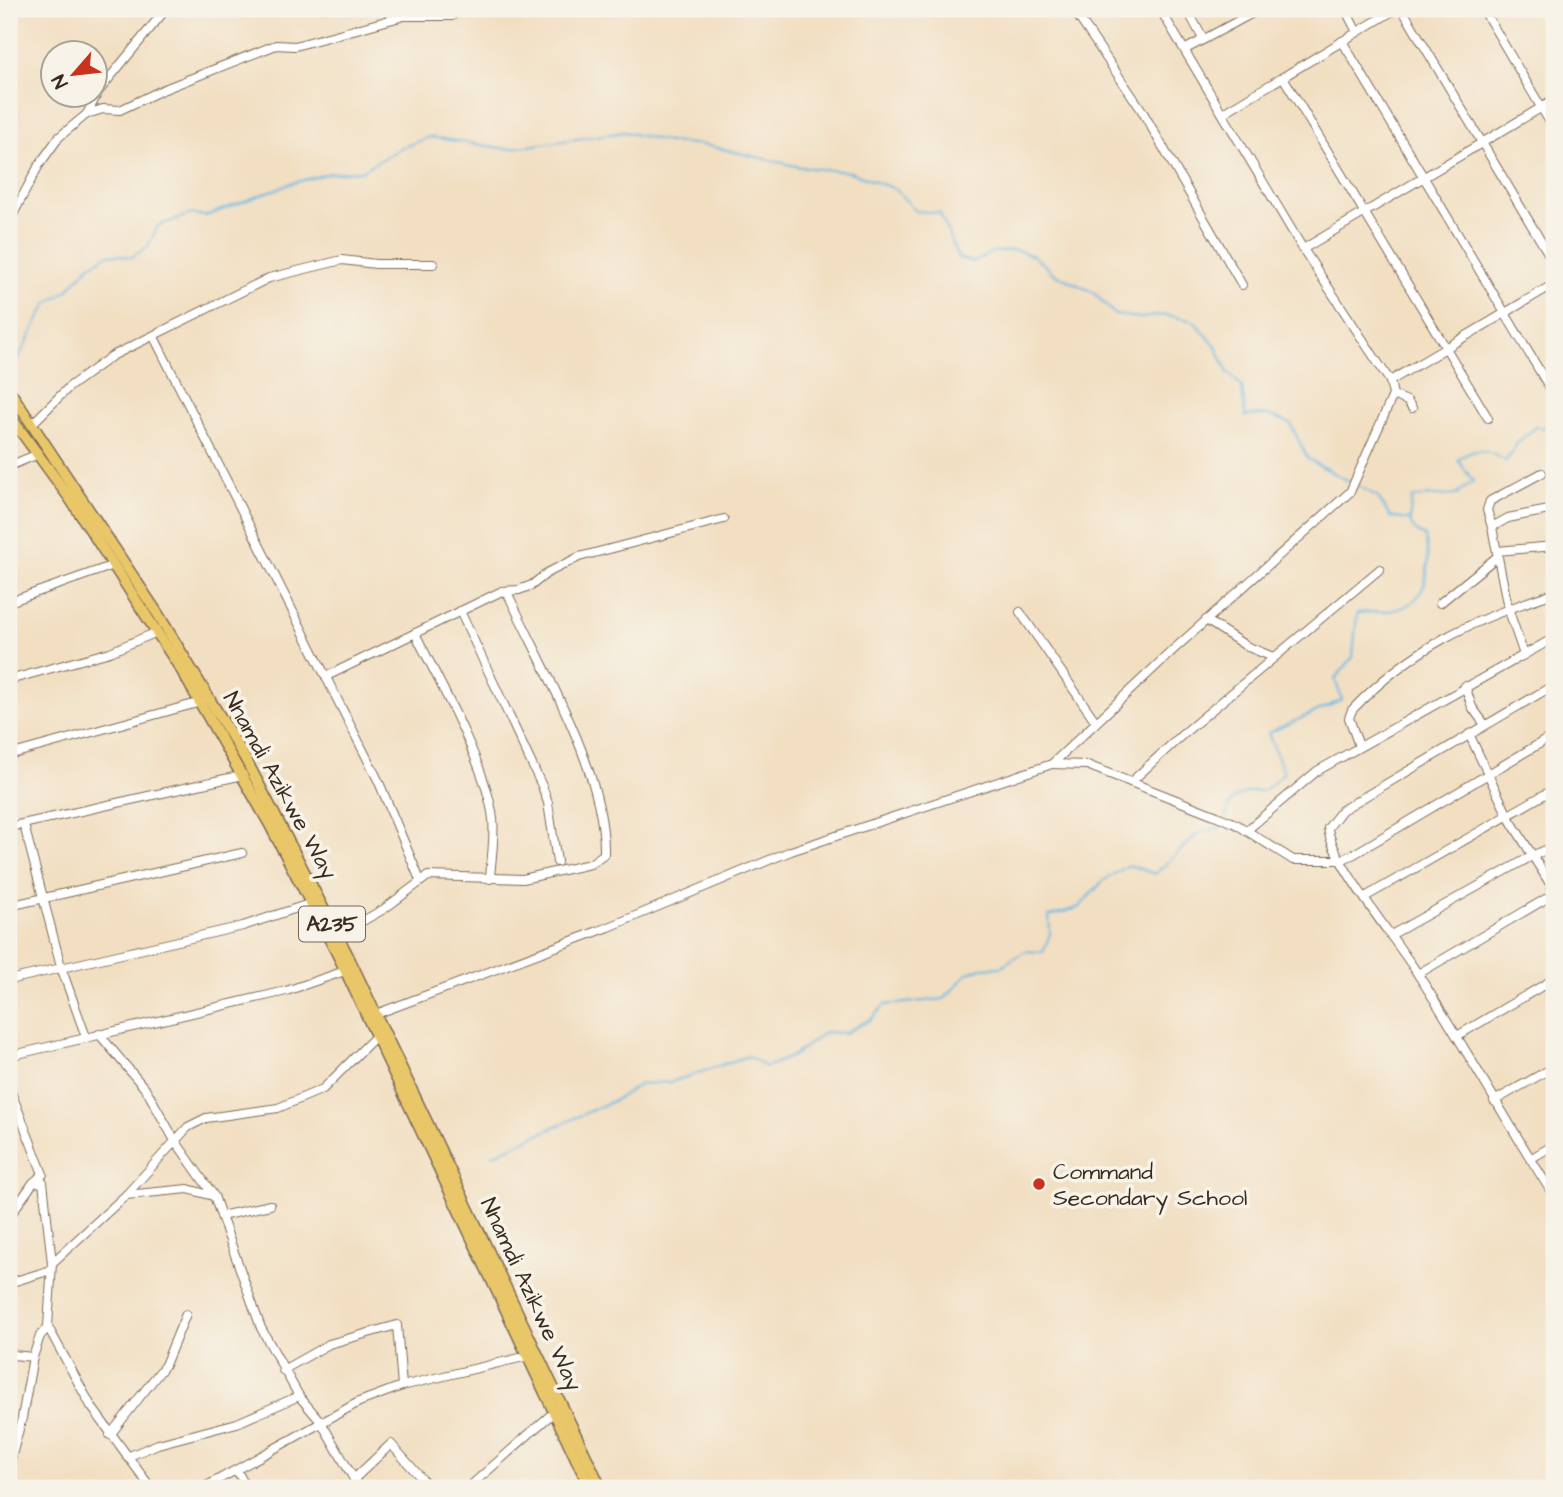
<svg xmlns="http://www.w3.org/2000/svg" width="1563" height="1497" font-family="'Architects Daughter',sans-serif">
<rect width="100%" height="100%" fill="#f7f3e8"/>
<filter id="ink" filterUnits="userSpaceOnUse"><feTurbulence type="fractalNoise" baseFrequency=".0143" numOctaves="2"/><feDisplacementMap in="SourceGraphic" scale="14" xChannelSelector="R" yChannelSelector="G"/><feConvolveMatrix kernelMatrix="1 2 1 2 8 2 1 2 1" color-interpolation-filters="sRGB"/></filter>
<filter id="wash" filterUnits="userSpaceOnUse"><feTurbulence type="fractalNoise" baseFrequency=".00686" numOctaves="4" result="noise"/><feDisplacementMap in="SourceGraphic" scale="28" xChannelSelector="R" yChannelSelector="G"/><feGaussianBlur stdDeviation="1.57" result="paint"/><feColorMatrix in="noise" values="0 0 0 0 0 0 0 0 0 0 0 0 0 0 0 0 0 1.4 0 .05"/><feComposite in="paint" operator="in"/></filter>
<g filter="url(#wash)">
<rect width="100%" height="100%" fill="#f2dfc2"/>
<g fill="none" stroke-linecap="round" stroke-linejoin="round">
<g stroke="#66b7e1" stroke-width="2">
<path d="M 18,359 L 47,304 L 68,290 L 89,266 L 109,254 L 132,257 L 148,246 L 158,226 L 191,214 L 206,216 L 289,184 L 330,173 L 361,171 L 401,148 L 430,137 L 507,149 L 624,132 L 668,142 L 705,145 L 800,167 L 850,172 L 895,189 L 916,211 L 940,213 L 958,258 L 974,262 L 992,252 L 1016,250 L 1034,256 L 1053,273 L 1093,292 L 1115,315 L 1140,318 L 1166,315 L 1194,321 L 1216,346 L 1227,371 L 1242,387 L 1245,416 L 1268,415 L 1290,423 L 1308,459 L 1352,483"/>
<path d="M 1357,485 L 1378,497 L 1390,517 L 1408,520"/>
<path d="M 1226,817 C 1227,796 1246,790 1264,791 L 1284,773 L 1268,733 L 1342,700 L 1335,679 L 1353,657 L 1357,613 C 1373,612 1397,613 1411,603 C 1430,589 1430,558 1425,537 C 1406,527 1408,517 1413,497 L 1456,495 L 1473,481 L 1458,460 C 1475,445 1489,451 1506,461 L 1518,442 L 1536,427 L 1554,428"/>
<path d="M 492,1155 L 615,1100 L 641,1084 L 671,1082 L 748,1056 L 766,1067 L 793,1056 L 825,1032 L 845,1033 L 871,1019 L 885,1005 L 944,999 L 968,973 L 982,968 L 1000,967 L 1025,951 L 1043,952 L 1050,934 L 1049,916 L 1078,908 L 1103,881 L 1129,865 L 1155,874 L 1200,832 L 1219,828 L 1225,822"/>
</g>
</g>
</g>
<g filter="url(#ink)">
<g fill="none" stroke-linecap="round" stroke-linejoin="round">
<g stroke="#7b6957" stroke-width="10">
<g id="minor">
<path d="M 1073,9 L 1141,109 L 1242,285"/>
<path d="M 1187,9 L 1203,39"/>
<path d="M 1345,9 L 1357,32"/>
<path d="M 1402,9 L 1554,263"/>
<path d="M 1483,9 L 1554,129"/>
<path d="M 1342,41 L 1554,395"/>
<path d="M 1186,49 L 1260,9"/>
<path d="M 1283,77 L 1488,418"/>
<path d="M 1223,113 L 1396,9"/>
<path d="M 87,114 L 103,109 L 120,110 L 162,90 L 276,45 L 295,46 L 404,16 L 452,16"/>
<path d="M 9,222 L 39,165 L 59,137 L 87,114 L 98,92 L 166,9"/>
<path d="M 1303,249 L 1554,100"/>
<path d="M 154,337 L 378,780 L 420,880"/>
<path d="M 1390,381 L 1554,284"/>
<path d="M 1393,395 L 1407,401 L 1412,408"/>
<path d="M 33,423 L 69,387 L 112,356 L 269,278 L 342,260 L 376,264 L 433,264"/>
<path d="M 9,466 L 36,455"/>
<path d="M 1492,527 L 1487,510 L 1490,501 L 1542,473"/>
<path d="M 1497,551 L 1554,546"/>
<path d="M 9,602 L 114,565"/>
<path d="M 1440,603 L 1498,556"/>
<path d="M 460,611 L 542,786 L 548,803 L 557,862"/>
<path d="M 1020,612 L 1096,722"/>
<path d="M 1206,620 L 1246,646 L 1273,657"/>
<path d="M 415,633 C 439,682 487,767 493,819 C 495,839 491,859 490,879"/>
<path d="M 1524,655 L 1508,608 L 1492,527 L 1508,518 L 1554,509"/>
<path d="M 327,676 L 502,591 L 519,590 L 532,585 L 547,573 L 579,557 L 724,519"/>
<path d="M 9,680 L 110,652 L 157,632"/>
<path d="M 1554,685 L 1342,810 L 1328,828 C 1331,861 1397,941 1417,973 C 1465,1046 1507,1123 1554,1196"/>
<path d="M 1465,686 L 1472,707 L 1485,725"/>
<path d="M 1469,734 L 1509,818 L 1554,890"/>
<path d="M 1359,746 L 1349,718 L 1352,710 C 1412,647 1472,620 1554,593"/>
<path d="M 9,755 L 201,702"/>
<path d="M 1052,764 L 1087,765 L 1217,816 L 1236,824 L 1293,860 L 1341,860 L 1354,854 L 1554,735"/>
<path d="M 1131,782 L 1183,734 L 1380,569"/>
<path d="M 24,825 L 62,970 L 86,1037"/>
<path d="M 9,827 L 243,775"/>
<path d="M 1246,831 L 1317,771 L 1554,638"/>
<path d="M 1365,897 L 1554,789"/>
<path d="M 9,906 L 242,853"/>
<path d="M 338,935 L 384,909 L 428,876 L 523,879 L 590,864 L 604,854 C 606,773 542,667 508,594 L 502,591"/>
<path d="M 1391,935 L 1532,856 L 1554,846"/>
<path d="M 1418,974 L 1554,894"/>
<path d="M 9,980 L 243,926 L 312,903"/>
<path d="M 376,1014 L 609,927 L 791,851 L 1052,764 L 1173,650 L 1350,492 L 1393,395 L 1390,381 L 1303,249 L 1160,9"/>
<path d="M 99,1034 L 147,1091 L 174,1139 L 214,1196 L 261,1328 L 299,1396 L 321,1422 L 359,1488"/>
<path d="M 1457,1036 L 1554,979"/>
<path d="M 9,1056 L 286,991 L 345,971"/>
<path d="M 9,1087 L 43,1174 L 33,1183 L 43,1182 L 52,1263 L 48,1327 L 40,1336 L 33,1357 L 22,1418 L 9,1466"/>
<path d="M 1494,1101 L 1554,1067"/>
<path d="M 1530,1159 L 1554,1145"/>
<path d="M 126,1195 L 188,1189 L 213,1196"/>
<path d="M 221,1216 L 270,1205"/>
<path d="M 9,1217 L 33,1183"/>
<path d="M 52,1263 L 126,1195 L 188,1127 L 206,1118 L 278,1108 L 323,1089 L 376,1036"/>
<path d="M 9,1283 L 51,1270"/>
<path d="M 48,1327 L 91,1406 L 151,1488"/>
<path d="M 9,1348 L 13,1355 L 33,1357"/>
<path d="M 283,1370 L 329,1344 L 397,1325 L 402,1386"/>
<path d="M 110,1435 L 165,1365 L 186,1314"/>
<path d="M 127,1457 L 158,1444 L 237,1423 L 299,1396"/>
<path d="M 238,1472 L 246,1488"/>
<path d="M 354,1479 L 391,1444 L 430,1488"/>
<path d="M 203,1488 L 359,1402 L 402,1386 L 528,1356"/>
<path d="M 468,1488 L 554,1412"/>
</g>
</g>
<g stroke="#7b6957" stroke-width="13">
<g id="highway">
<path d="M 9,390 L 158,614 L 245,758 L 347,954 L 601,1488"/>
<path d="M 9,415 L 71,500 L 182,671 L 269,823 L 340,959 L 590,1488"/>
</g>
</g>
<use href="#minor" stroke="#fff" stroke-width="8"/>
<use href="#highway" stroke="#e9c769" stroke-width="10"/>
</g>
</g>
<circle fill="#c8321e" stroke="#f7f3e8" stroke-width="2.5" cx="1039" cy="1184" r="7"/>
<g text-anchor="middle" stroke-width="7" stroke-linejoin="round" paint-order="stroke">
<rect fill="#f7f3e8" stroke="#73665b" stroke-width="2" x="299" y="906.5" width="66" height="35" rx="5"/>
<g font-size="21" font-weight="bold" fill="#3b2a1e">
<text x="332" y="931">A235</text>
</g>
<g font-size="23" fill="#3b2a1e" stroke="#f7f3e8">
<text transform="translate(281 785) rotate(61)" y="8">Nnamdi Azikwe Way</text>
<text transform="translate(532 1294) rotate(65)" y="8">Nnamdi Azikwe Way</text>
</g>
<g font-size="23" fill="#3b2a1e" stroke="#f7f3e8" text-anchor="start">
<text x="1053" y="1179">Command<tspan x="1053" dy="26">Secondary School</tspan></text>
</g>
</g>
<rect width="1563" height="1497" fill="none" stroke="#f7f3e8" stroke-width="35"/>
<g transform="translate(74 74) rotate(242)"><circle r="33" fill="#f7f3e8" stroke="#aca397" stroke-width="2"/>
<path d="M0-5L12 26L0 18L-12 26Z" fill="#c8321e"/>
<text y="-10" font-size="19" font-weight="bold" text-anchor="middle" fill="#3b2a1e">N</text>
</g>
</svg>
